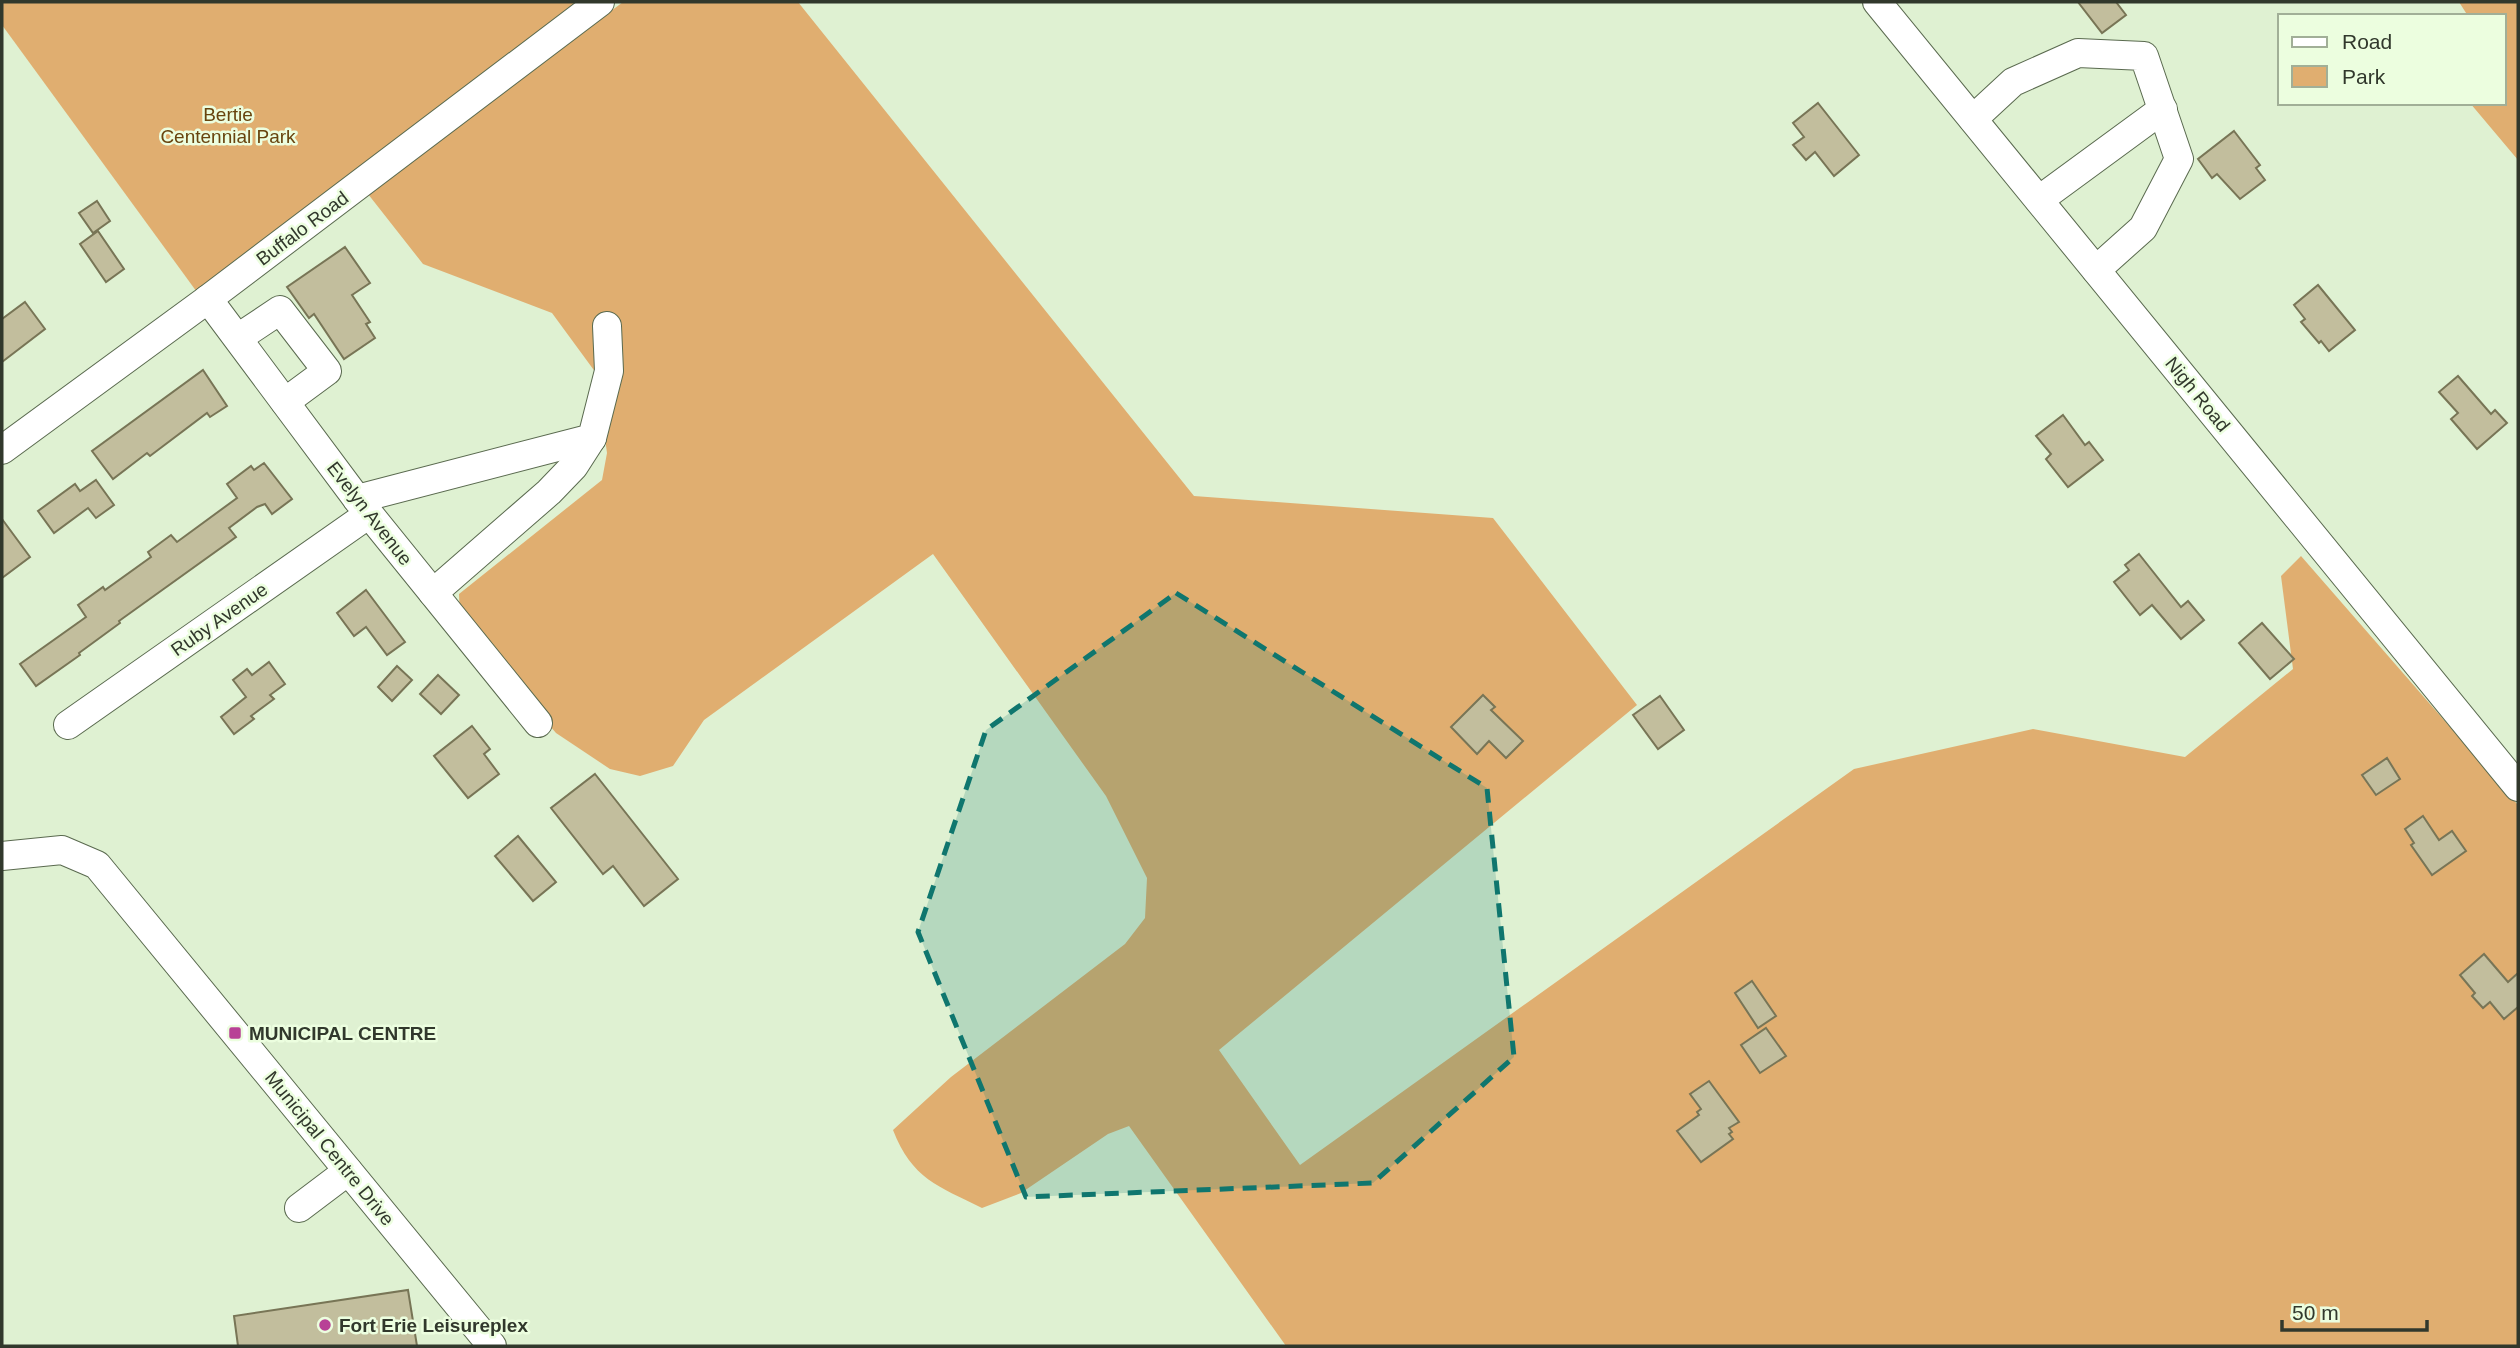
<svg xmlns="http://www.w3.org/2000/svg" width="2520" height="1348" font-family="Helvetica,sans-serif">
<rect width="100%" height="100%" fill="#dff1d2"/>
<g fill="#e0ae70">
<path d="M 2,2 L 599,2 L 202,299 L 2,25 Z"/>
<path d="M 623,2 L 798,2 L 1194,496 L 1493,518 L 1637,705 L 1219,1050 L 1300,1165 L 1854,769 L 2033,729 L 2185,757 L 2293,669 L 2281,576 L 2301,556 L 2518,805 L 2518,1346 L 1286,1346 L 1129,1126 L 1108,1134 L 1021,1193 L 982,1208 C 938,1186 912,1179 893,1130 L 951,1077 L 1125,944 L 1145,918 L 1147,878 L 1106,796 L 933,554 L 704,720 L 673,766 L 640,776 L 610,769 L 556,733 L 460,621 L 459,594 L 602,480 L 607,453 L 596,373 L 552,313 L 423,264 L 368,194 Z"/>
<path d="M 2459,2 L 2518,2 L 2518,160 L 2470,103 L 2504,103 L 2504,16 L 2468,16 Z"/>
</g>
<g fill="#c2be9d" stroke="#787556" stroke-width="2">
<path d="M 2078,2 L 2116,2 L 2126,15 L 2102,33 Z"/>
<path d="M 1818,103 L 1859,155 L 1834,176 L 1815,152 L 1806,160 L 1793,145 L 1804,137 L 1793,123 Z"/>
<path d="M 2234,131 L 2260,165 L 2256,168 L 2265,180 L 2240,199 L 2217,174 L 2212,178 L 2198,159 Z"/>
<path d="M 97,201 L 110,221 L 93,233 L 79,213 Z"/>
<path d="M 98,231 L 124,269 L 106,282 L 80,244 Z"/>
<path d="M 345,247 L 370,283 L 352,295 L 370,322 L 366,324 L 375,338 L 344,359 L 314,314 L 309,318 L 287,287 Z"/>
<path d="M 2318,285 L 2355,330 L 2329,351 L 2321,341 L 2319,343 L 2301,322 L 2305,319 L 2294,305 Z"/>
<path d="M 25,302 L 45,329 L 2,362 L 2,319 Z"/>
<path d="M 203,370 L 227,406 L 210,417 L 207,413 L 150,456 L 147,453 L 113,479 L 92,451 Z"/>
<path d="M 2458,376 L 2491,414 L 2495,410 L 2507,423 L 2477,449 L 2451,419 L 2458,413 L 2439,392 Z"/>
<path d="M 2063,415 L 2085,445 L 2089,442 L 2103,460 L 2068,487 L 2046,459 L 2051,454 L 2036,436 Z"/>
<path d="M 264,463 L 292,499 L 272,514 L 265,504 L 257,507 L 229,528 L 236,537 L 119,621 L 120,623 L 79,653 L 80,655 L 36,686 L 20,664 L 86,617 L 78,605 L 103,587 L 105,590 L 151,557 L 148,552 L 171,535 L 177,542 L 237,498 L 227,484 L 251,466 L 254,470 Z"/>
<path d="M 96,480 L 114,505 L 96,518 L 88,508 L 54,533 L 38,511 L 75,484 L 80,491 Z"/>
<path d="M 2,519 L 30,557 L 2,578 Z"/>
<path d="M 2139,554 L 2181,607 L 2188,601 L 2204,620 L 2181,639 L 2152,605 L 2140,615 L 2114,582 L 2129,570 L 2125,565 Z"/>
<path d="M 366,590 L 405,642 L 387,655 L 366,627 L 354,636 L 337,613 Z"/>
<path d="M 2262,623 L 2294,659 L 2270,679 L 2239,643 Z"/>
<path d="M 269,662 L 285,684 L 270,695 L 274,699 L 251,716 L 254,719 L 234,734 L 221,717 L 246,697 L 233,680 L 247,669 L 252,675 Z"/>
<path d="M 397,666 L 412,680 L 392,701 L 378,687 Z"/>
<path d="M 438,675 L 459,695 L 441,714 L 420,694 Z"/>
<path d="M 1483,695 L 1495,707 L 1491,710 L 1523,741 L 1506,758 L 1489,741 L 1477,754 L 1451,727 Z"/>
<path d="M 1660,696 L 1684,730 L 1658,749 L 1633,715 Z"/>
<path d="M 472,726 L 490,749 L 484,754 L 499,774 L 468,798 L 434,756 Z"/>
<path d="M 2387,758 L 2400,779 L 2376,795 L 2362,775 Z"/>
<path d="M 595,774 L 678,879 L 644,906 L 613,866 L 603,874 L 551,808 Z"/>
<path d="M 2423,816 L 2439,840 L 2452,831 L 2466,851 L 2432,875 L 2411,845 L 2414,843 L 2405,829 Z"/>
<path d="M 518,836 L 556,882 L 533,901 L 495,856 Z"/>
<path d="M 2484,954 L 2508,982 L 2518,973 L 2518,1007 L 2504,1019 L 2490,1002 L 2483,1008 L 2472,996 L 2475,993 L 2460,975 Z"/>
<path d="M 1752,981 L 1776,1016 L 1758,1028 L 1735,993 Z"/>
<path d="M 1766,1028 L 1786,1056 L 1760,1073 L 1741,1045 Z"/>
<path d="M 1709,1081 L 1739,1122 L 1729,1128 L 1732,1132 L 1729,1134 L 1733,1139 L 1701,1162 L 1677,1131 L 1699,1115 L 1697,1112 L 1701,1109 L 1690,1094 Z"/>
<path d="M 408,1290 L 417,1346 L 238,1346 L 234,1316 Z"/>
</g>
<g fill="none" stroke-linecap="round" stroke-linejoin="round">
<g stroke="#5a6a4f" stroke-width="30">
<g id="minor">
<path d="M 1877,2 L 2518,787"/>
<path d="M 1973,119 L 2013,82 L 2078,53 L 2144,56 L 2179,159 L 2143,228 L 2096,270"/>
<path d="M 2039,200 L 2163,109"/>
<path d="M 208,299 L 357,499 L 538,723"/>
<path d="M 238,338 L 280,310 L 327,371 L 285,402"/>
<path d="M 2,450 L 208,299 L 600,2"/>
<path d="M 357,499 L 592,438 L 609,371 L 607,326"/>
<path d="M 433,593 L 549,492 L 574,466 L 592,438"/>
<path d="M 68,725 L 369,514"/>
<path d="M 2,856 L 62,850 L 97,865 L 492,1346"/>
<path d="M 299,1208 L 348,1171"/>
</g>
</g>
<use href="#minor" stroke="#fff" stroke-width="28"/>
</g>
<path fill="#0f766e" fill-opacity="0.2" stroke="#0f766e" stroke-width="5" stroke-dasharray="14 9" stroke-linejoin="round" d="M 1176,593 L 1487,788 L 1514,1057 L 1373,1183 L 1026,1197 L 918,932 L 986,730 Z"/>
<g fill="#b84196" stroke="#ecfedf" stroke-width="2.5">
<rect x="228" y="1026" width="14" height="14" rx="3.5"/>
<circle cx="325" cy="1325" r="7"/>
</g>
<g text-anchor="middle" stroke-width="5" stroke-linejoin="round" paint-order="stroke">
<g font-size="19" fill="#68440e" stroke="#ecfedf">
<text x="228" y="121">Bertie<tspan x="228" dy="22">Centennial Park</tspan></text>
</g>
<g font-size="19" fill="#31382c" stroke="#ecfedf">
<text transform="translate(302 228) rotate(-37)" y="7">Buffalo Road</text>
<text transform="translate(2198 394) rotate(51)" y="7">Nigh Road</text>
<text transform="translate(370 513) rotate(52)" y="7">Evelyn Avenue</text>
<text transform="translate(219 619) rotate(-35)" y="7">Ruby Avenue</text>
<text transform="translate(330 1148) rotate(51)" y="7">Municipal Centre Drive</text>
</g>
<g font-size="19" font-weight="bold" fill="#31382c" stroke="#ecfedf" text-anchor="start">
<text x="249" y="1040">MUNICIPAL CENTRE</text>
<text x="339" y="1332">Fort Erie Leisureplex</text>
</g>
</g>
<rect width="2520" height="1348" fill="none" stroke="#31382c" stroke-width="7"/>
<rect x="2278" y="14" width="228" height="91" fill="#ecfedf" stroke="#a1af97" stroke-width="2"/>
<rect x="2292" y="37" width="35" height="10" fill="#ffffff" stroke="#a1af97" stroke-width="2"/>
<text x="2342" y="49" font-size="21" fill="#31382c">Road</text>
<rect x="2292" y="66" width="35" height="21" fill="#e0ae70" stroke="#a1af97" stroke-width="2"/>
<text x="2342" y="84" font-size="21" fill="#31382c">Park</text>
<path d="M2282 1320v10h145v-10" fill="none" stroke="#31382c" stroke-width="3.5"/>
<text x="2292" y="1320" font-size="21" fill="#31382c" stroke="#ecfedf" stroke-width="5" paint-order="stroke">50 m</text>
</svg>
